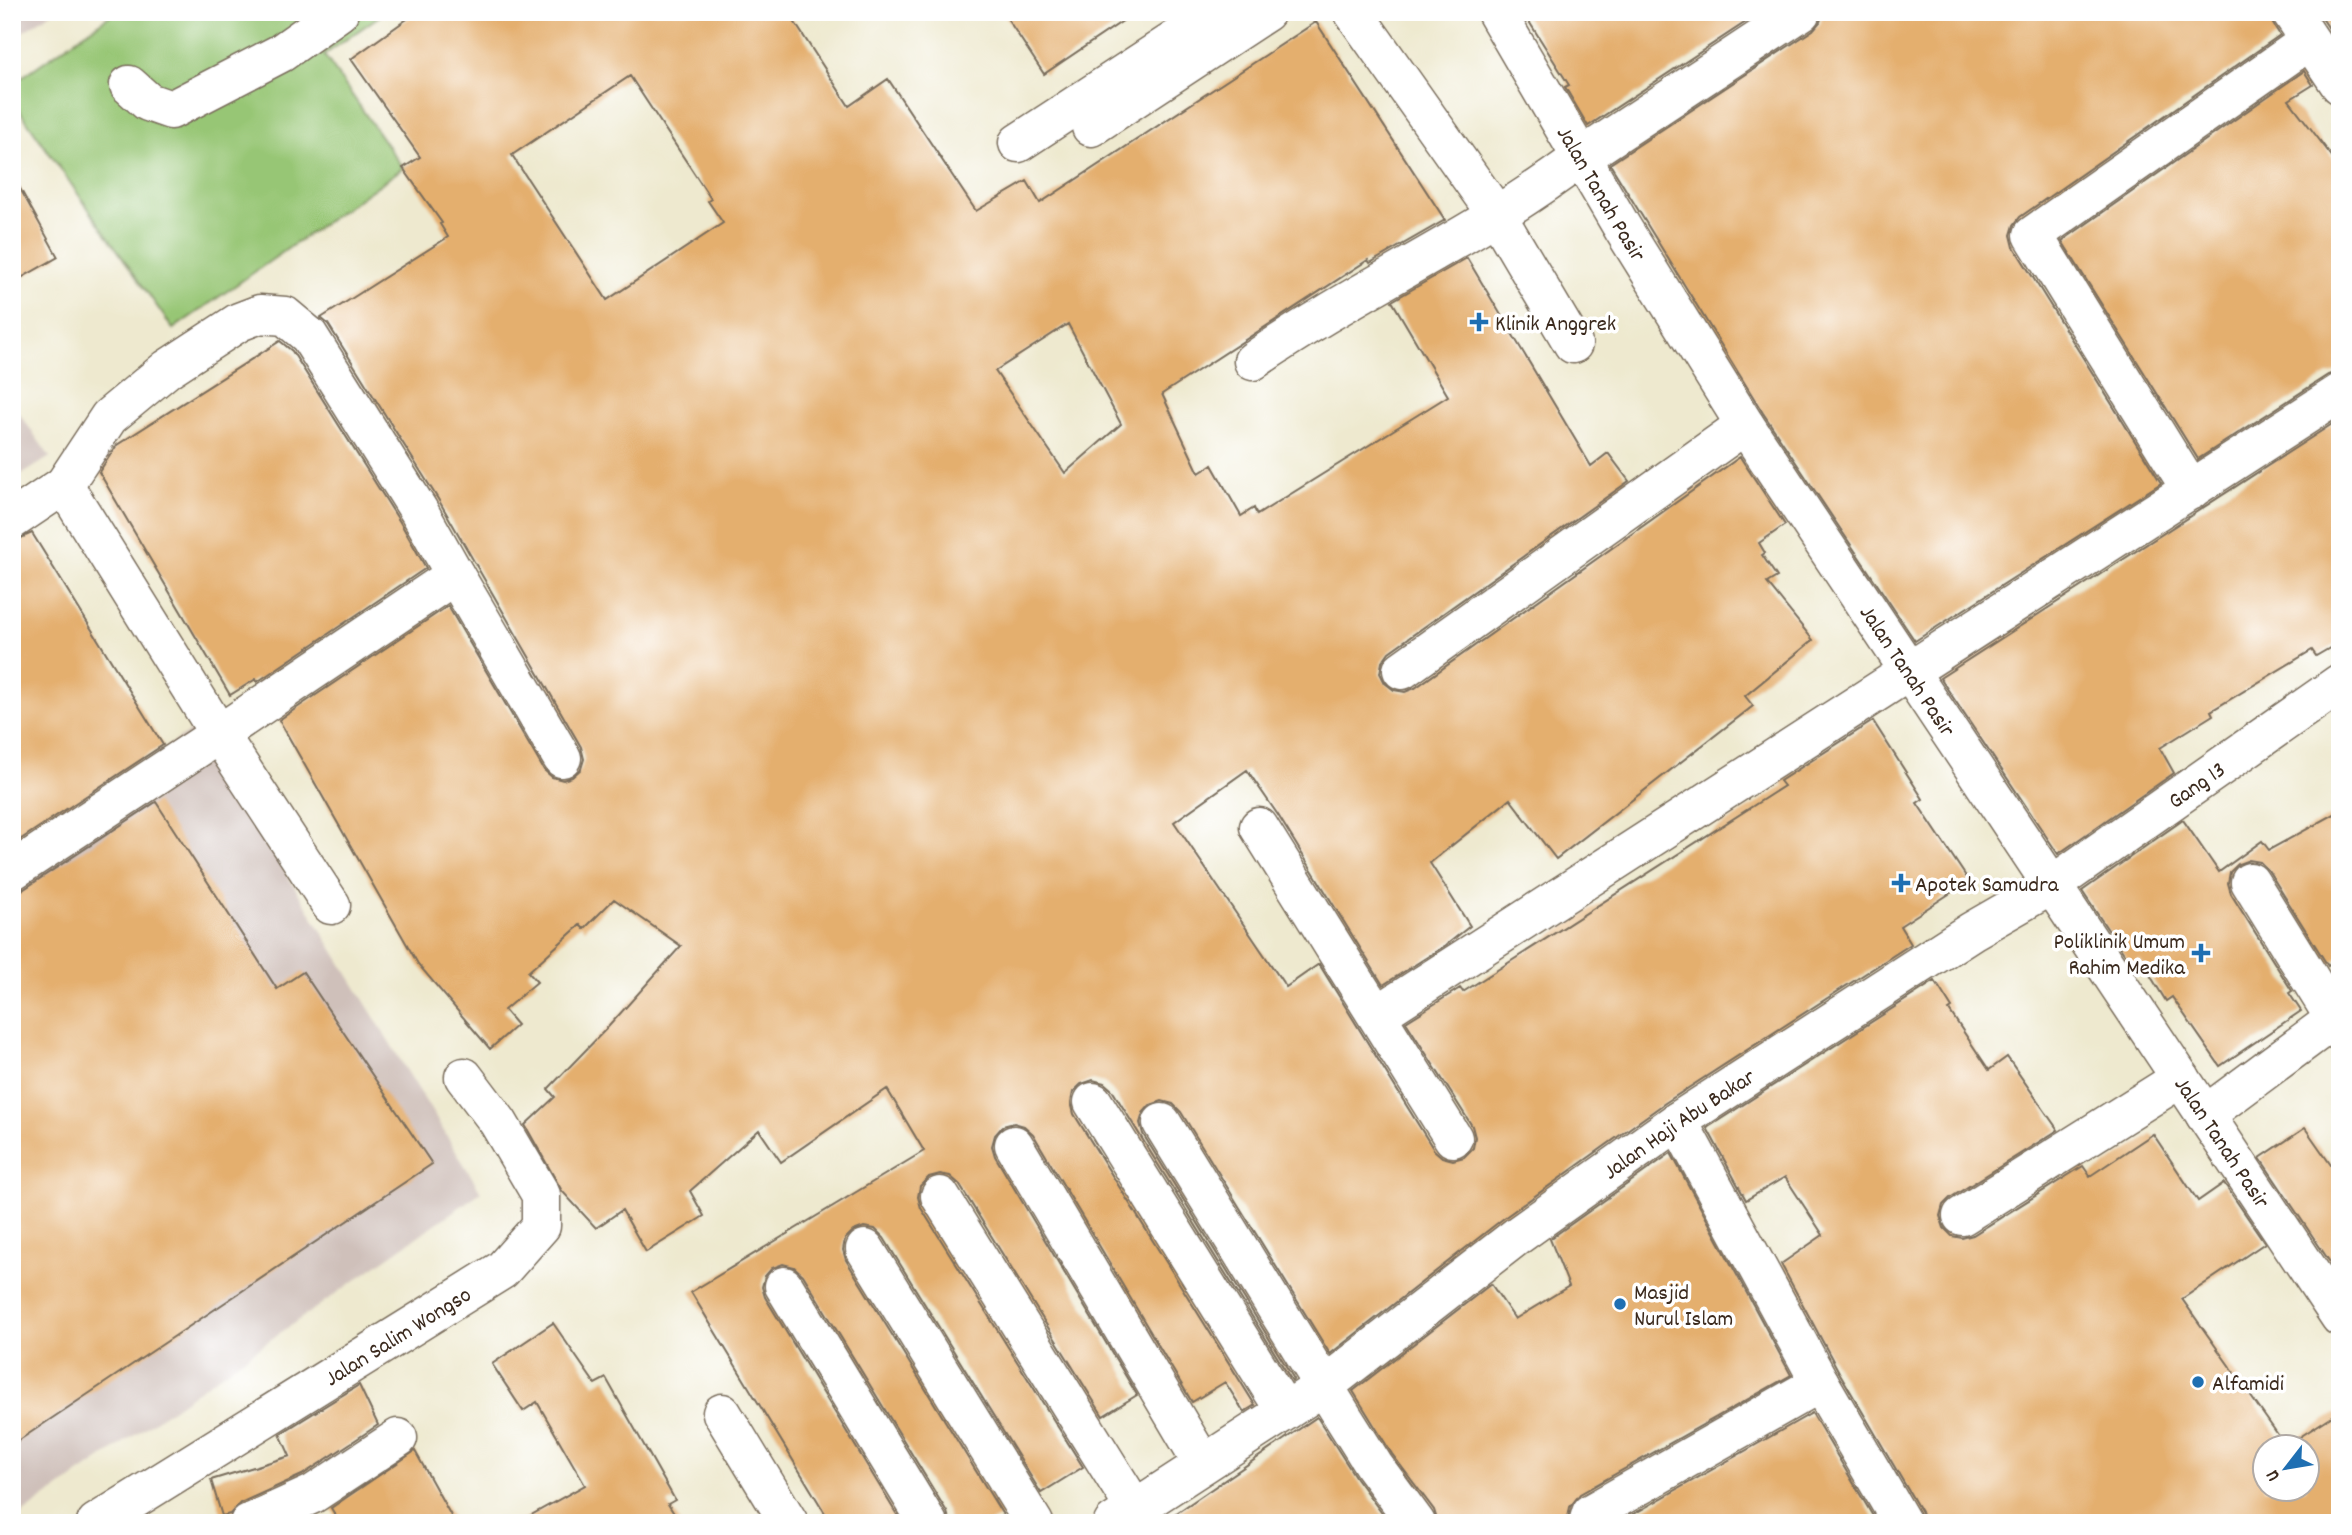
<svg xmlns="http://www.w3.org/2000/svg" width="2352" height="1535" font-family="Dekko,sans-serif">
<rect width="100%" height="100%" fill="#fff"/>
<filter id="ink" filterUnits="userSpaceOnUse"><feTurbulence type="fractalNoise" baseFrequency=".0143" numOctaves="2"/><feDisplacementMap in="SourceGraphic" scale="14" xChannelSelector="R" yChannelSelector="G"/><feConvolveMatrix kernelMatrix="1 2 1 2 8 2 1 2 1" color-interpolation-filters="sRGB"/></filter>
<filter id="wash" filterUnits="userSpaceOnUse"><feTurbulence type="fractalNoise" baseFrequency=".00686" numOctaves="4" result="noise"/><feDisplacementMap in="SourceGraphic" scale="28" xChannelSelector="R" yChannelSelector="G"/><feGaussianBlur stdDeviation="1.57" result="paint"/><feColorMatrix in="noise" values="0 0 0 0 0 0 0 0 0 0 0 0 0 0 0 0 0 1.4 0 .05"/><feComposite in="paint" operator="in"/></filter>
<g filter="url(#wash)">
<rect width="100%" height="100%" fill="#eee9cf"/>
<g fill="#cfc0ba">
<path d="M 12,12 L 53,12 L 12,39 Z"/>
<path d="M 12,403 L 50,457 L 12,481 Z"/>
<path d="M 197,727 L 481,1192 L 12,1521 L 12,845 Z"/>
</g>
<path fill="#97c674" stroke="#697849" stroke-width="2" d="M 115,12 L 385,12 L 324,55 L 403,168 L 173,329 L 12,100 L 12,84 Z"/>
<g id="blocks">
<g fill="#e4af6e" fill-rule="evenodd">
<path d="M 417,12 L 788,12 L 849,106 L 888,79 L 976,211 L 1027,181 L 1040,203 L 1316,22 L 1445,220 L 1370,263 L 1368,260 L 1162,394 L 1199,473 L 1212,465 L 1241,516 L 1254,508 L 1257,515 L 1448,396 L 1392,301 L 1467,258 L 1591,466 L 1608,453 L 1629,481 L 1389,652 L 1382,662 L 1380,673 L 1385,683 L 1394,690 L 1405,692 L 1415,688 L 1740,457 L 1785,525 L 1759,543 L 1765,553 L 1762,555 L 1777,577 L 1767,583 L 1813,640 L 1745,696 L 1753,706 L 1556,859 L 1510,799 L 1430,863 L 1470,926 L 1446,945 L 1383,985 L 1278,815 L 1247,770 L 1174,822 L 1286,987 L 1319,964 L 1434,1150 L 1442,1157 L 1453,1160 L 1464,1157 L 1473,1148 L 1475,1137 L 1472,1126 L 1406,1022 L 1460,988 L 1463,992 L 1784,786 L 1780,781 L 1873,721 L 1923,799 L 1917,803 L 1969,881 L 1900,926 L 1911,944 L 1665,1103 L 1504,1218 L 1330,1354 L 1181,1112 L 1173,1104 L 1162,1101 L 1150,1105 L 1143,1113 L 1140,1123 L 1143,1134 L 1294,1379 L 1292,1381 L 1112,1090 L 1104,1083 L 1093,1080 L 1081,1084 L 1073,1092 L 1071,1102 L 1074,1114 L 1255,1405 L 1244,1412 L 1225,1382 L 1192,1402 L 1033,1134 L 1024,1126 L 1014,1123 L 1003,1126 L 995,1135 L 992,1146 L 995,1156 L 1137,1395 L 1103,1416 L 959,1184 L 950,1176 L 940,1174 L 929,1177 L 920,1186 L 918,1197 L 921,1208 L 1083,1467 L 1041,1493 L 884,1238 L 875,1229 L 864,1227 L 853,1231 L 845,1239 L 843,1250 L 846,1260 L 1003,1515 L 990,1523 L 950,1523 L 947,1512 L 803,1275 L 794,1267 L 783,1264 L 772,1268 L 765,1276 L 762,1287 L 765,1297 L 902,1523 L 831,1523 L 691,1292 L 924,1151 L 887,1089 L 781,1162 L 759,1130 L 690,1191 L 704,1216 L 646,1252 L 622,1210 L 596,1228 L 562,1191 L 525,1125 L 555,1097 L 548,1089 L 609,1026 L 681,946 L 614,899 L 584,929 L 580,925 L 528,972 L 537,982 L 504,1010 L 517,1025 L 490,1049 L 418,964 L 279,720 L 448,606 L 544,770 L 552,777 L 563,780 L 572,777 L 581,769 L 584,759 L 581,747 L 438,499 L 328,324 L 321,318 L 448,237 L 440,224 L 442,223 L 403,168 L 420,157 L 351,59 ZM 630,76 L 711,199 L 708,201 L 723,223 L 607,300 L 512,155 ZM 1068,324 L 1121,424 L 1065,473 L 995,371 Z"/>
<path d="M 1003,12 L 1136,12 L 1044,74 Z"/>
<path d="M 1523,12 L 1761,12 L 1588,126 L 1565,87 L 1569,85 Z"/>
<path d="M 1823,12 L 2269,12 L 2273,24 L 2280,35 L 2020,217 L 2014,225 L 2011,235 L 2014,247 L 2161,483 L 1915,641 L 1763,413 L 1610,164 L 1813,30 L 1820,22 Z"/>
<path d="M 2318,12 L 2340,12 L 2340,45 Z"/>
<path d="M 2304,71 L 2313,85 L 2289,100 L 2340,167 L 2340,371 L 2328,375 L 2198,459 L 2062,241 Z"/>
<path d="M 12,174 L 58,257 L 12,283 Z"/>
<path d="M 280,341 L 292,351 L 400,522 L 426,568 L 257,682 L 256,679 L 230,695 L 99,472 L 117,445 Z"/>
<path d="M 2340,419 L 2340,642 L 2316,656 L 2312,650 L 2211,711 L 2213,715 L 2160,748 L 2174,773 L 2058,854 L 1940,678 Z"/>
<path d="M 32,533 L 163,745 L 12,845 L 12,542 Z"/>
<path d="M 156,802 L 277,989 L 303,972 L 432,1164 L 12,1445 L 12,893 L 24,889 Z"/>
<path d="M 2340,811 L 2340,957 L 2328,966 L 2268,870 L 2260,862 L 2249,860 L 2238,864 L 2230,872 L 2228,883 L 2231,894 L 2292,991 L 2289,993 L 2301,1011 L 2220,1066 L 2172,997 L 2166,1001 L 2140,959 L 2131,964 L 2082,891 L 2183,820 L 2219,872 L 2262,841 L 2269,850 Z"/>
<path d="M 1935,981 L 1952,1008 L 1949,1010 L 1989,1070 L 2007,1057 L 2058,1130 L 1950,1198 L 1943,1205 L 1940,1216 L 1944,1228 L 1952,1236 L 1962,1238 L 1973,1235 L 2083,1166 L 2090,1176 L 2153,1134 L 2198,1201 L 2224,1183 L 2265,1243 L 2182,1299 L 2286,1446 L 2340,1411 L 2340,1523 L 1924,1523 L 1921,1512 L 1839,1372 L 1781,1264 L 1823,1235 L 1785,1177 L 1746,1200 L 1707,1128 ZM 2264,1447 L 2306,1447 L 2306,1489 L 2264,1489 Z"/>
<path d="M 2305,1128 L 2340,1178 L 2340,1277 L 2260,1158 Z"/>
<path d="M 1671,1153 L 1791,1375 L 1580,1494 L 1570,1507 L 1567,1523 L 1438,1523 L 1434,1510 L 1392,1454 L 1353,1391 L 1491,1284 L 1515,1319 L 1569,1286 L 1550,1239 Z"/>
<path d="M 553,1323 L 595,1384 L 606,1378 L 675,1500 L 668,1504 L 680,1523 L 517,1523 L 585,1485 L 537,1402 L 523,1411 L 492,1364 Z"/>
<path d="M 359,1385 L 378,1425 L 302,1475 L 240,1503 L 230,1514 L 222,1516 L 211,1480 L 290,1456 L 280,1434 Z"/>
<path d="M 1812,1413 L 1877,1523 L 1618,1523 Z"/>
<path d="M 1317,1417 L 1356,1478 L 1389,1523 L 1162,1523 Z"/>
<path d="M 415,1451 L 455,1523 L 340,1523 L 331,1508 Z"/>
</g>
</g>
</g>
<g filter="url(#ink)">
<use href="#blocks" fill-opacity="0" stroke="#7a6d5c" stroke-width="2"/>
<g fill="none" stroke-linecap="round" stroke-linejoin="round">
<g stroke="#7a6d5c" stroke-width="41">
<g id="minor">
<path d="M 1353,12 L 1496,214 L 1573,344"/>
<path id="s1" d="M 1496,12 L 1623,229 L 1745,425 L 2340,1317"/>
<path d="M 2291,12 L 2340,85"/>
<path d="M 129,85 L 148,102 L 171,110 L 281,53 L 339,12"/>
<path d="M 1091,127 L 1266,12"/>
<path d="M 1018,143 L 1218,12"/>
<path d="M 1253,361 C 1358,288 1478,236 1580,158 L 1801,12"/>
<path d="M 64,485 L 109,417 L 167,369 L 239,322 L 260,314 L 285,316 L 309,336 L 419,511 L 455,575 L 219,734 L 331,905"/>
<path d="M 2191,490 L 2033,235 L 2309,41"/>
<path d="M 12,520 L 64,485 L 219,734 L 12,871"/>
<path d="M 455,575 L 562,758"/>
<path d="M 1402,670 L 1745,425"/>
<path d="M 1259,827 L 1453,1138"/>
<path d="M 2250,882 L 2335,1019"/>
<path d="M 1377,1015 L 2340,393"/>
<path d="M 1093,1102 L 1285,1411"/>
<path d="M 2205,1115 L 2340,1015"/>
<path d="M 1678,1121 L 1820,1383 L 1902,1523"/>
<path d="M 1162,1123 L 1345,1420 L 1374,1466 L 1416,1523"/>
<path d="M 1014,1145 L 1203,1464"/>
<path d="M 940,1196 L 1135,1509"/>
<path d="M 1962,1216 L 2181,1078"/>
<path d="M 865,1249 L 1034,1523"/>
<path d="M 784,1286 L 928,1523"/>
<path d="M 722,1413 L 789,1523"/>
<path id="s2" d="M 96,1523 L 502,1270 L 541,1226 L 541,1195 L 498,1122 L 464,1077"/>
<path d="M 249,1523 L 313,1494 L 398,1438"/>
<path id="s3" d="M 1113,1523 L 1324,1386 L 1517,1236 L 1678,1121 L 1972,931 L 2052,885 L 2340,683"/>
<path d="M 1588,1523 L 1591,1513 L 1820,1383"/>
</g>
</g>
<use href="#minor" stroke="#fff" stroke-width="38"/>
</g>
</g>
<g fill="#1f6fb2" stroke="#fff" stroke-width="2.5">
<path d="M1475.5 311.5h7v7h7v7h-7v7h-7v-7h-7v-7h7z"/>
<path d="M1897.5 872.5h7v7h7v7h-7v7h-7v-7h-7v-7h7z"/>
<path d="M2197.5 942.5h7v7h7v7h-7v7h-7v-7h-7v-7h7z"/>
<circle cx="1620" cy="1304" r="7"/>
<circle cx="2198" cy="1382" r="7"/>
</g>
<g text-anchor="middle" stroke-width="7" stroke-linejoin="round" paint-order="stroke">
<g font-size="23" fill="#3b2a1e" stroke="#fff">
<text dy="8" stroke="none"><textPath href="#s1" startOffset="210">Jalan Tanah Pasir</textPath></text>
<text dy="8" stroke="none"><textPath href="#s1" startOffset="777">Jalan Tanah Pasir</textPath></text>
<text dy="8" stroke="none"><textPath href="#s3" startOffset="1312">Gang 13</textPath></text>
<text dy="8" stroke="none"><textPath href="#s3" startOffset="693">Jalan Haji Abu Bakar</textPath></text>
<text dy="8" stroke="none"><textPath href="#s1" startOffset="1344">Jalan Tanah Pasir</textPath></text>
<text dy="8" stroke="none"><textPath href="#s2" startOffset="355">Jalan Salim Wongso</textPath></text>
</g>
<g font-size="23" fill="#3b2a1e" stroke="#fff" text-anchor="start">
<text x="1495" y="330">Klinik Anggrek</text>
<text x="1915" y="891">Apotek Samudra</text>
<text x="2185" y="948" text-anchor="end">Poliklinik Umum<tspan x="2185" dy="26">Rahim Medika</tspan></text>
<text x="1634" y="1299">Masjid<tspan x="1634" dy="26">Nurul Islam</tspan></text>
<text x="2212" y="1390">Alfamidi</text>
</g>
</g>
<rect width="2352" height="1535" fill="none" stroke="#fff" stroke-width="42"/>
<g transform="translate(2286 1468) rotate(239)"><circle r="33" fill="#ffffff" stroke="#b1aaa5" stroke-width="2"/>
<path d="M0-5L12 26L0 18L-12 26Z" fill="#1f6fb2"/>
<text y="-10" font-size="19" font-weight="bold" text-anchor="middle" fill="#3b2a1e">U</text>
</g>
</svg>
